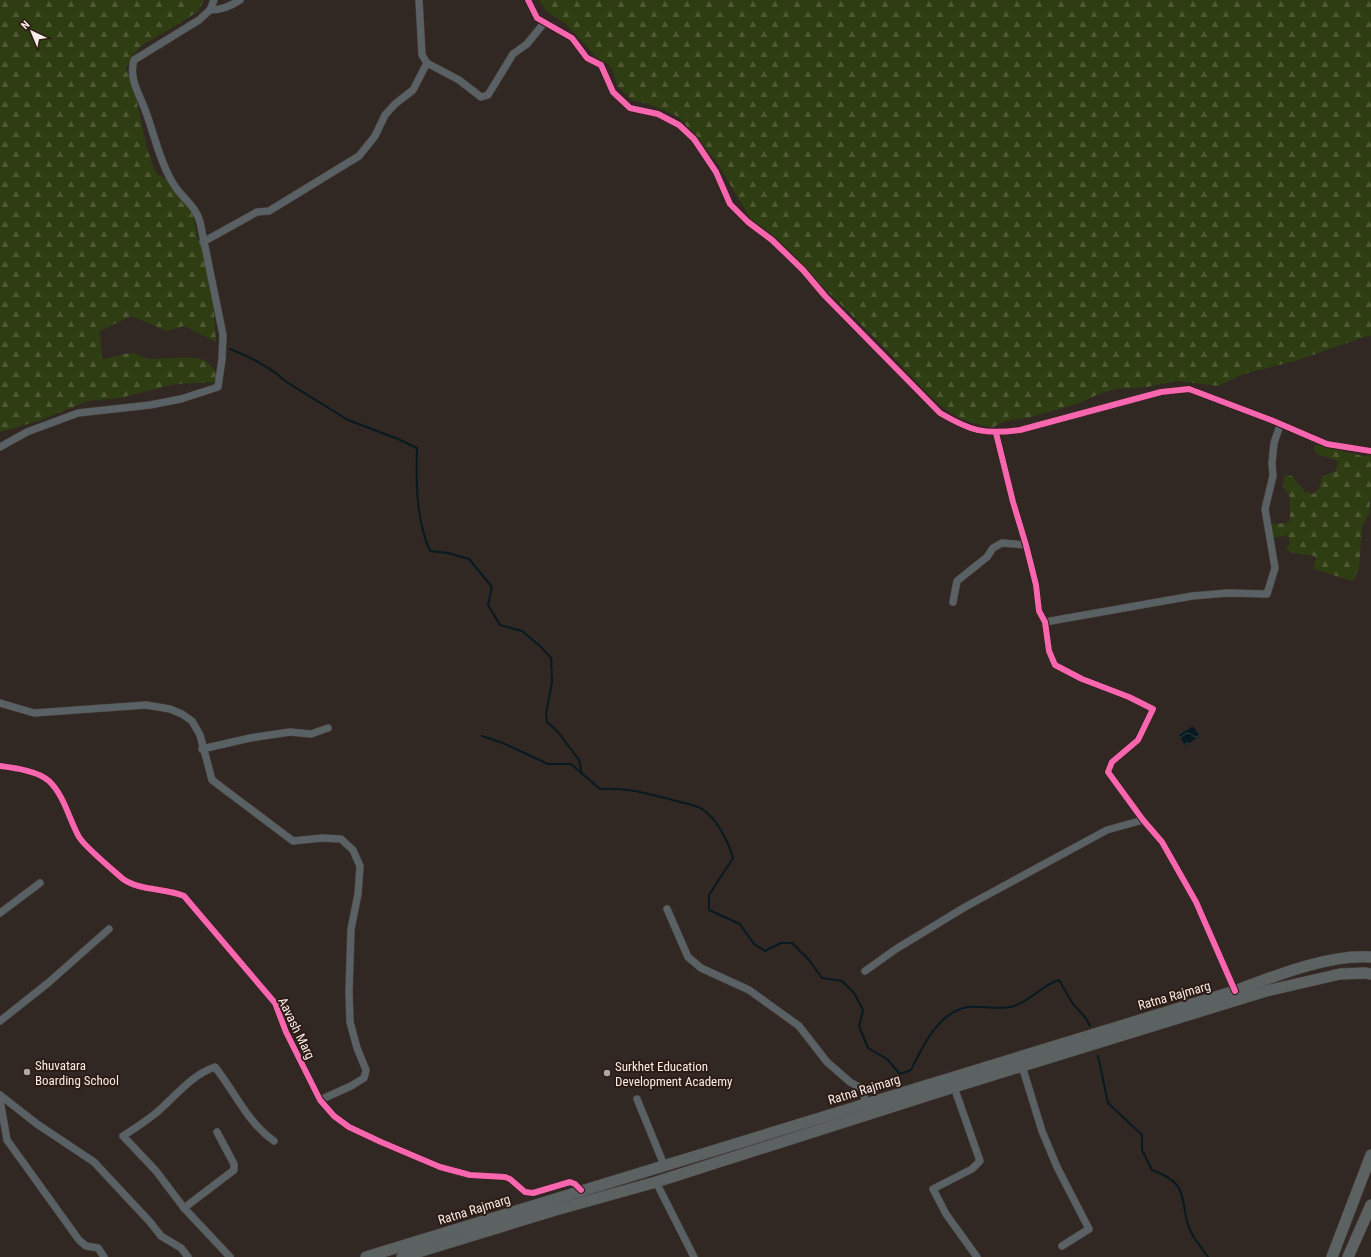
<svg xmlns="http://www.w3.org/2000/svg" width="1371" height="1257" font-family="'Roboto Condensed',sans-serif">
<defs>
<pattern id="forest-firs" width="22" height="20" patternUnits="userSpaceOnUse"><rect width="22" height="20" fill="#2f3d12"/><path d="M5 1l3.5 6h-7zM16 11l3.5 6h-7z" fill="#4e5934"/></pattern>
<pattern id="water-waves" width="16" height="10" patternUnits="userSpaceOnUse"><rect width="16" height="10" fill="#081a21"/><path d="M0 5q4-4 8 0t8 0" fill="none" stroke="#2d3b41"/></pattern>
</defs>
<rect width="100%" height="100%" fill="#312824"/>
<g fill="url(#forest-firs)">
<path d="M 0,0 L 204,0 L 198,11 L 180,23 L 141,46 L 133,55 L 126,69 L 134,90 L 148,152 L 156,173 L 167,180 L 171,189 L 185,200 L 193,214 L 197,236 L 204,256 L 214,314 L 216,342 L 184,326 L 167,331 L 131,316 L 100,331 L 102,359 C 111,358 123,353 132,353 C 139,354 145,359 152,359 C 177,360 213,347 218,382 L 175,384 L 119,398 L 88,401 L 41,420 L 0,432 Z"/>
<path d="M 539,0 L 1371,0 L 1371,336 L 1367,336 L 1295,361 L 1244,374 L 1218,386 L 1177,381 L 1147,387 L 1116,389 L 1099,394 L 1077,404 L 1027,418 L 1005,421 L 991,428 L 961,419 L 942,407 L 925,391 L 881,344 L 824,288 L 789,250 L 750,218 L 718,164 L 679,117 L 651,105 L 632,100 L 617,86 L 613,71 L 608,64 L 599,60 L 566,24 L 546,11 Z"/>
<path d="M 1316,445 L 1363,456 L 1371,455 L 1371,495 L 1369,514 L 1362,526 L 1359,569 L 1353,581 L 1313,569 L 1316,557 C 1306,552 1295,557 1286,549 L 1290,543 L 1288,535 L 1274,538 L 1272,536 L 1272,524 L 1286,523 L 1290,521 L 1290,497 L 1283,486 L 1285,475 L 1292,476 L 1305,492 L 1313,494 L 1319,489 L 1322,476 L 1336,471 L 1338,461 L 1317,454 L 1313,449 Z"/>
</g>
<path fill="url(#water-waves)" d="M 1193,726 L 1200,736 L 1185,746 L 1179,735 Z"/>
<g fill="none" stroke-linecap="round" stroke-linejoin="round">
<g stroke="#081a21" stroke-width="2">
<path d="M 230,349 C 246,355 272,368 285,381 L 348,420 L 398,439 L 417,448 C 416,482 416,520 430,551 L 448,553 L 469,559 L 492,587 L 488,605 L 500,625 L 522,631 L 540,646 L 551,658 L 552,682 L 546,714 L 547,722 L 558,732 L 579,760 L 582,774"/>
<path d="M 482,736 L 503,743 L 548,764 L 571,764 L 600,789 C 626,787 648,794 673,800 C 682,803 694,804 702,809 C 716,817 729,843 733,858 L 709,895 L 709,910 L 740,924 L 754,944 L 765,951 L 781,943 L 792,943 L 809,960 L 822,978 L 842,981 L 854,993 L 863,1010 L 859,1026 L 868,1048 L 887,1059 L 900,1074 L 911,1070 C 923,1046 938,1012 968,1007 C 983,1005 998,1011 1014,1006 C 1032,1000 1042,985 1059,980 L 1073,1004 L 1085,1017 L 1090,1026"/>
<path d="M 1098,1056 L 1108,1103 L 1142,1135 L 1142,1150 L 1152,1170 C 1187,1183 1180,1194 1188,1225 C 1191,1236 1202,1248 1208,1257"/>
</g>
<g stroke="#4c4440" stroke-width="8">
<g id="minor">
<path d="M 419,0 L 422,55 L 427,63 L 459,80 L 481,97 L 488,95 L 513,54 L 527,44 L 544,23"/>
<path d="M 528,0 L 537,18 L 572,38 L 587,58 L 601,65 L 613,92 L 630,108 L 658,114 L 679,125 L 694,139 L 716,172 L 730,204 L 748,222 L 772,240 L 803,270 L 825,296 L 940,413 C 971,431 984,435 1020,430 L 1161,392 L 1189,389 L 1271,420 L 1327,444 L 1371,451"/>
<path d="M 210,10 C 221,10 231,6 240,0"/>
<path d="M 203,242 L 257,212 L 269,211 L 359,156 L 375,136 L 385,115 L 395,104 L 413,90 L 427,63"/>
<path d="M 996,433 L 1013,502 L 1026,545 L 1036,585 L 1039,611 L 1045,622 L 1049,651 L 1055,665 L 1082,679 L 1129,697 L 1153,709 L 1138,740 L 1112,762 L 1108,772 L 1143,820 L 1162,842 L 1196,902 L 1235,991"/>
<path d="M 0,447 L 27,432 L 78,413 L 150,405 L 181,399 L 218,387 L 222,359 L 223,335 L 200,222 C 196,207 185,200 176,188 C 162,168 155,138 147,115 C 141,96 128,80 134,60 L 199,20 L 210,10 L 214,0"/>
<path d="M 953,602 L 957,581 L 987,557 L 993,548 L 1002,543 L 1026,545"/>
<path d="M 1045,622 L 1192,596 L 1228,593 L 1267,594 L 1275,568 L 1265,509 L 1273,476 L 1272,463 L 1274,443 L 1280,425"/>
<path d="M 0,703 L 34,713 L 146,705 L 170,709 L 182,714 L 192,721 L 200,735 L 212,780 L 293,841 L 322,838 L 341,839 L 353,850 L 360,866 L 358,894 L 351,929 L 349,992 L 350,1022 L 357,1048 L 366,1070 L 364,1078 L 351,1086 L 320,1100"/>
<path d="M 202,749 L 250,738 L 290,732 L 311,734 L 328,728"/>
<path d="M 0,766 C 15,768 38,771 49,781 C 64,795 69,819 79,837 C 85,847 114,871 123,879 C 140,891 166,888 184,896 L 275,1003 L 286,1032 L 320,1100 L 334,1116 L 349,1127 L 381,1142 L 440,1167 L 470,1175 L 505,1177 L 510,1179 L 525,1192 L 533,1193 L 570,1182 L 575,1184 L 581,1190"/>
<path d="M 667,909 L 688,957 L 701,968 L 749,990 L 799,1026 L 827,1062 L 850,1082 L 864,1090 L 865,1104"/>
<path d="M 0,913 L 40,883"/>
<path d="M 865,971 L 896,949 L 965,907 L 1107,830 L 1143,820"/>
<path d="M 0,1021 L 48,983 L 109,929"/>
<path d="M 1022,1066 L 1042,1131 L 1057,1167 L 1089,1229 L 1062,1246"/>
<path d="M 954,1087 L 980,1161 L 972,1169 L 933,1189 L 946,1214 L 977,1257"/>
<path d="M 0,1095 L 37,1124 L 94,1162 L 150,1222 L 161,1236 L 181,1248 L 188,1257"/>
<path d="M 637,1099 L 664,1165"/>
<path d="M 0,1100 L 7,1140 L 79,1240 L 86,1246 L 98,1248 L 104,1257"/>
<path d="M 656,1182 L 694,1257"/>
<path d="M 184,1208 L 234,1170 L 234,1164 L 217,1132"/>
<path d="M 230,1257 L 184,1208 L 156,1171 L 123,1136 C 134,1129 146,1121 156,1113 C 175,1097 191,1075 215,1067 C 235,1092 247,1122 274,1141"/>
</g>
</g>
<g stroke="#4c4440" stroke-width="12">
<g id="primary">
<path d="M 366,1257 L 1235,991 C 1274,976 1329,954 1371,957"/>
<path d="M 402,1257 L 552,1211 L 656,1182 L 954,1087 L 1266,991 L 1340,974 L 1365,973 L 1371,974"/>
<path d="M 1332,1257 L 1371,1155"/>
<path d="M 1348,1257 L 1371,1205"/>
</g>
</g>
<use href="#minor" stroke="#5a6164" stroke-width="7"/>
<use href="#primary" stroke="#5c6162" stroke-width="11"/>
<g stroke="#2d1b15" stroke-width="8">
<g id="cycleway">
<path d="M 528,0 L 537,18 L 572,38 L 587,58 L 601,65 L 613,92 L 630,108 L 658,114 L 679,125 L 694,139 L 716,172 L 730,204 L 748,222 L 772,240 L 803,270 L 825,296 L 940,413 C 971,431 984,435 1020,430 L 1161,392 L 1189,389 L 1271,420 L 1327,444 L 1371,451"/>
<path d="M 996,433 L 1013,502 L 1026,545 L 1036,585 L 1039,611 L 1045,622 L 1049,651 L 1055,665 L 1082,679 L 1129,697 L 1153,709 L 1138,740 L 1112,762 L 1108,772 L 1143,820 L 1162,842 L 1196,902 L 1235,991"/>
<path d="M 0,766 C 15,768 38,771 49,781 C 64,795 69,819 79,837 C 85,847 114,871 123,879 C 140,891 166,888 184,896 L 275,1003 L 286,1032 L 320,1100 L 334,1116 L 349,1127 L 381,1142 L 440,1167 L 470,1175 L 505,1177 L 510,1179 L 525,1192 L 533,1193 L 570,1182 L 575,1184 L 581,1190"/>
</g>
</g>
<use href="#cycleway" stroke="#f766af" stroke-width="6"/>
</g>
<g fill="#b2a7a3" stroke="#2d1b15" stroke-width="1.5">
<circle cx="27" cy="1072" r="4"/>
<circle cx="607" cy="1073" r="4"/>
</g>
<g text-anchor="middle" stroke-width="4" stroke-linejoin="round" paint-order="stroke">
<g font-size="13" fill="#f8ece7" stroke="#2d1b15">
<text transform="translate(1174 995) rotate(-16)" y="5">Ratna Rajmarg</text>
<text transform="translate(297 1028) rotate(64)" y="5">Aavash Marg</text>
<text transform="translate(864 1089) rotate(-17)" y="5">Ratna Rajmarg</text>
<text transform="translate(474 1209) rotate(-17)" y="5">Ratna Rajmarg</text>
</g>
<g font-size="13" fill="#f8ece7" stroke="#2d1b15" text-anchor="start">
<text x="35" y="1070">Shuvatara<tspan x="35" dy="15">Boarding School</tspan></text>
<text x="615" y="1071">Surkhet Education<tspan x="615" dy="15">Development Academy</tspan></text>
</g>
</g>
<g transform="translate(32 32) rotate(316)" stroke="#2d1b15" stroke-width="3" paint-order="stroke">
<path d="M0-3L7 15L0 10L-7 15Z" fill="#f8ece7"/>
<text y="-6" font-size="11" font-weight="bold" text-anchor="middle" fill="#f8ece7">N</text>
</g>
</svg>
